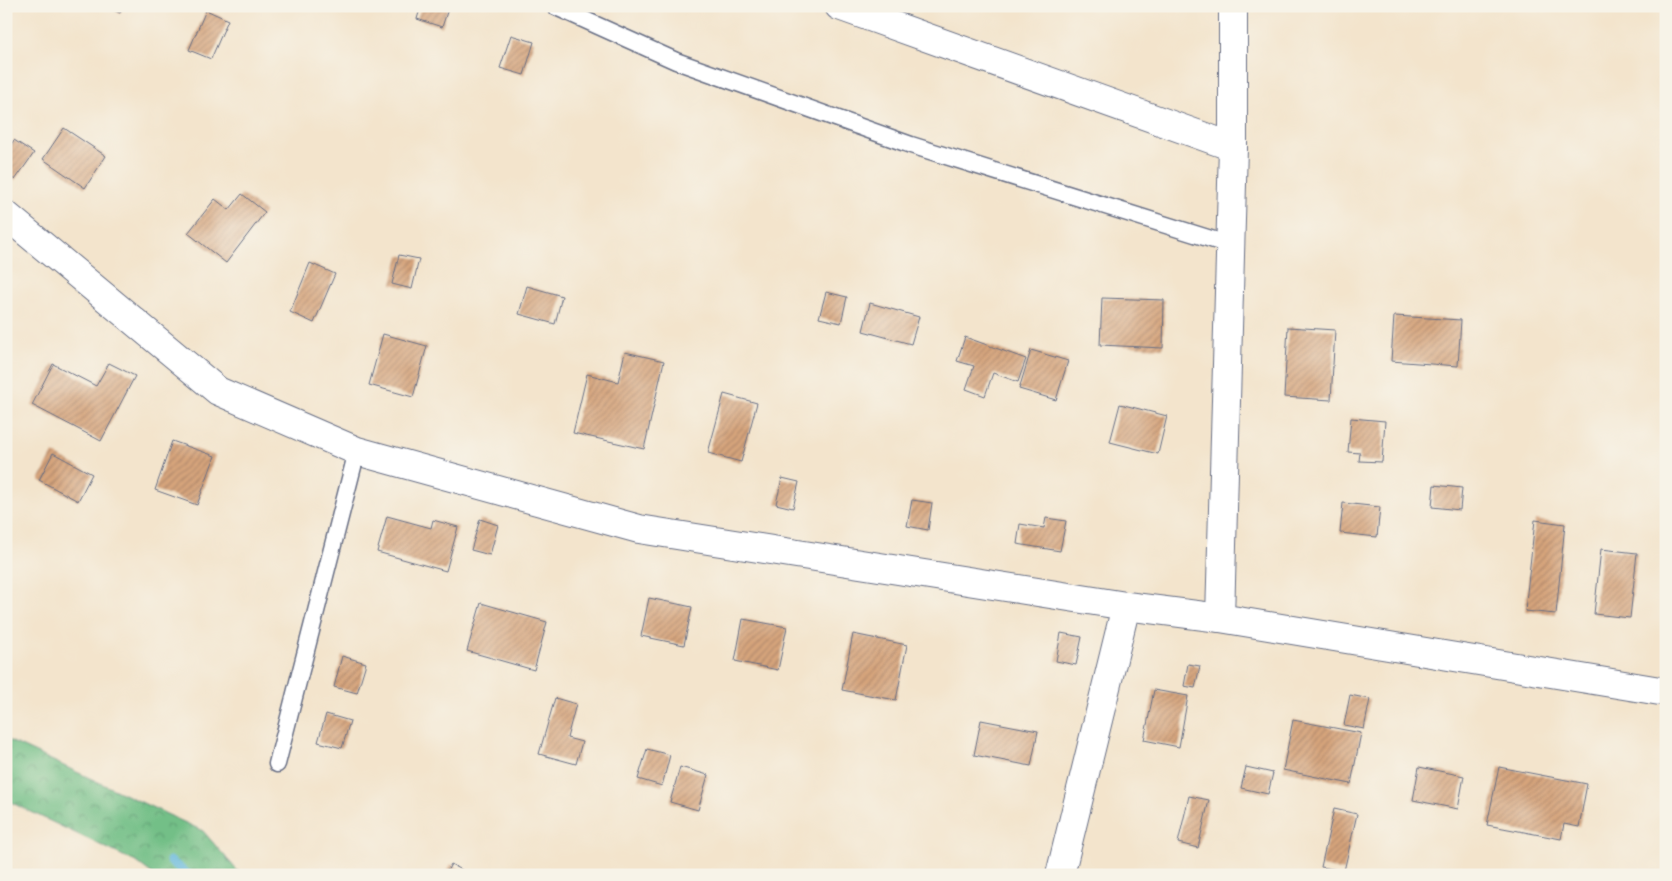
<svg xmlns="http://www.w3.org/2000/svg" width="1672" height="881" font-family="Caveat,sans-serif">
<defs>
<pattern id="forest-crowns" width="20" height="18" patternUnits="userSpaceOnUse" patternTransform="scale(1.25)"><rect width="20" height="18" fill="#73bf87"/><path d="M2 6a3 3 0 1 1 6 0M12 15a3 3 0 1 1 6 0" fill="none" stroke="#5e9c72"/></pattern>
<pattern id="building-hatch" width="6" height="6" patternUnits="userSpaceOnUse" patternTransform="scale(1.25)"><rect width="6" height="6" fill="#d6a47c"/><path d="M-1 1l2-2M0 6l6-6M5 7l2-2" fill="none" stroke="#ad8669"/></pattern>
</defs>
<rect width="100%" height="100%" fill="#f7f3e8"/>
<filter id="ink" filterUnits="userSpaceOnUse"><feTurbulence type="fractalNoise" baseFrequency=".02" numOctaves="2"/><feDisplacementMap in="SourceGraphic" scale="10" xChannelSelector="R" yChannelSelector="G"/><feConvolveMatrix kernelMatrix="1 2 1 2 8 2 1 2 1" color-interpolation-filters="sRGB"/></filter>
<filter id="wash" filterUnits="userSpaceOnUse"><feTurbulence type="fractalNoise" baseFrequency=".0096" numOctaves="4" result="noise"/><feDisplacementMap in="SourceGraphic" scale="20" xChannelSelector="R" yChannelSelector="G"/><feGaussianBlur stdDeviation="1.12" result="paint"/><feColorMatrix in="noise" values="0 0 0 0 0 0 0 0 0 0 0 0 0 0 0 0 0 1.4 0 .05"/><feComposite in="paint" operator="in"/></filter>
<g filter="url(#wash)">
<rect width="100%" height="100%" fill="#f3e4cc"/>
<path fill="url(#forest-crowns)" stroke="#477772" d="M 6,739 L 203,831 L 241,875 L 154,875 L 138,863 L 6,800 Z"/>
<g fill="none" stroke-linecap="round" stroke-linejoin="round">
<path stroke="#5eb6db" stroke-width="9" d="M 170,861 L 189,875"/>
</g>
<g id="blocks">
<g fill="url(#building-hatch)">
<path d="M 105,6 L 123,6 L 120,13 Z"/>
<path d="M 421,6 L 449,6 L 442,27 L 417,19 Z"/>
<path d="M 206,10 L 228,20 L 211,59 L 189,50 Z"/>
<path d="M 511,35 L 534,42 L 524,75 L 500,68 Z"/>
<path d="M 64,128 L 106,156 L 85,188 L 43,159 Z"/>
<path d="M 14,140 L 34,153 L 15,180 L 6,174 L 6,152 Z"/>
<path d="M 242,194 L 265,212 L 226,263 L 188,233 L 215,199 L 229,210 Z"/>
<path d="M 399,255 L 419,259 L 412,289 L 392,284 Z"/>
<path d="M 310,263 L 335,274 L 314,323 L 290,312 Z"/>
<path d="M 527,286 L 562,296 L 555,324 L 519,314 Z"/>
<path d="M 826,292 L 847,297 L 841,323 L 819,318 Z"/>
<path d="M 1102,298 L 1164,300 L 1163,348 L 1100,345 Z"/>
<path d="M 870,303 L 919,317 L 911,344 L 863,331 Z"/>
<path d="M 1394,316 L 1461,320 L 1458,366 L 1391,361 Z"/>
<path d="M 1288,327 L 1335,330 L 1331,400 L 1284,397 Z"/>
<path d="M 383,334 L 427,346 L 413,397 L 369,385 Z"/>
<path d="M 965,337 L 1026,359 L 1018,382 L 993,373 L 985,396 L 966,389 L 974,366 L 957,361 Z"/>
<path d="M 1031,350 L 1068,361 L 1056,400 L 1019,389 Z"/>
<path d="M 625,352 L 664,361 L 644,449 L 573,433 L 587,374 L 618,382 Z"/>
<path d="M 109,363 L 135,376 L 101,441 L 32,405 L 53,364 L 96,386 Z"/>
<path d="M 724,394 L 757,403 L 741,462 L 708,453 Z"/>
<path d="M 1120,404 L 1167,416 L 1158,454 L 1110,442 Z"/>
<path d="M 1351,418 L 1385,421 L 1382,462 L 1359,461 L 1360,453 L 1348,452 Z"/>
<path d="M 172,441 L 215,456 L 197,505 L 155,490 Z"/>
<path d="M 53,453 L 92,474 L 78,501 L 39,480 Z"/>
<path d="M 782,478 L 799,482 L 793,508 L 776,504 Z"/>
<path d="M 1434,485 L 1462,488 L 1460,510 L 1432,507 Z"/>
<path d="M 912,500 L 932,503 L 928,530 L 907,526 Z"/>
<path d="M 1343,503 L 1380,507 L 1377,537 L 1340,533 Z"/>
<path d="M 387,516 L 431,528 L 433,520 L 458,527 L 446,571 L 377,552 Z"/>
<path d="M 1046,518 L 1066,521 L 1060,551 L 1017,544 L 1020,524 L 1044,528 Z"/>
<path d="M 480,519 L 498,525 L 490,555 L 471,550 Z"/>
<path d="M 1535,520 L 1565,524 L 1556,614 L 1525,611 Z"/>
<path d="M 1601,549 L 1637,553 L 1630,618 L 1594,614 Z"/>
<path d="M 649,598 L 692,607 L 684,645 L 641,636 Z"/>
<path d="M 481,603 L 547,622 L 534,670 L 467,651 Z"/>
<path d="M 743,619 L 787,627 L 778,670 L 735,661 Z"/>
<path d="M 1061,633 L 1082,637 L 1076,665 L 1056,661 Z"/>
<path d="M 853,634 L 907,645 L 896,700 L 842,690 Z"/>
<path d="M 342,656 L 366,663 L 357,693 L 334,687 Z"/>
<path d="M 1188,664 L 1200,666 L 1195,688 L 1184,686 Z"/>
<path d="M 1154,690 L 1188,696 L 1179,747 L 1144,740 Z"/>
<path d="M 1350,695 L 1370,699 L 1364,729 L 1344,725 Z"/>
<path d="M 555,698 L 576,704 L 567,738 L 582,742 L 576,764 L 539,754 Z"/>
<path d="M 326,714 L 350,721 L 342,748 L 318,742 Z"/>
<path d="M 981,720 L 1038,731 L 1031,766 L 974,755 Z"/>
<path d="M 1293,720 L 1361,733 L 1351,784 L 1283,770 Z"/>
<path d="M 647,749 L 670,755 L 662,786 L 638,779 Z"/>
<path d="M 680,767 L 708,775 L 698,810 L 670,802 Z"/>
<path d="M 1246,767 L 1273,773 L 1268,794 L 1241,788 Z"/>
<path d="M 1419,767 L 1464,776 L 1458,809 L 1413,800 Z"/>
<path d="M 1499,767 L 1587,784 L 1579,827 L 1564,824 L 1561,839 L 1487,825 Z"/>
<path d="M 1189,796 L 1209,800 L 1198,848 L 1178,843 Z"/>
<path d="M 1334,809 L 1357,814 L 1344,871 L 1321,867 Z"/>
<path d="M 451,864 L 471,875 L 445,875 Z"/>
</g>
</g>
</g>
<g filter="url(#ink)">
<use href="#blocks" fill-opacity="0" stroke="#676e84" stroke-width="1"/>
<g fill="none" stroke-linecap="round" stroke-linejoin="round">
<g stroke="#676e84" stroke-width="19">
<g id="service">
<path d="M 554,6 L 676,61 L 911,145 L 1230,245"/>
<path d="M 277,764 L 357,451"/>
</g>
</g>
<g stroke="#676e84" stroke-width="30">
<g id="minor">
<path d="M 839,6 L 1233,147"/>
<path d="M 6,215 L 218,391 L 357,451 L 639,529 L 1126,606 L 1220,618 L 1666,692"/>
<path d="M 1220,618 L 1233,147 L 1233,6"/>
<path d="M 1060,875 L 1126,606"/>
</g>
</g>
<use href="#service" stroke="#fff" stroke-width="16"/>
<use href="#minor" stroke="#fff" stroke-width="28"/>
</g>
</g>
<rect width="1672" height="881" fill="none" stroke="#f7f3e8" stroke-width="25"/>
</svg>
